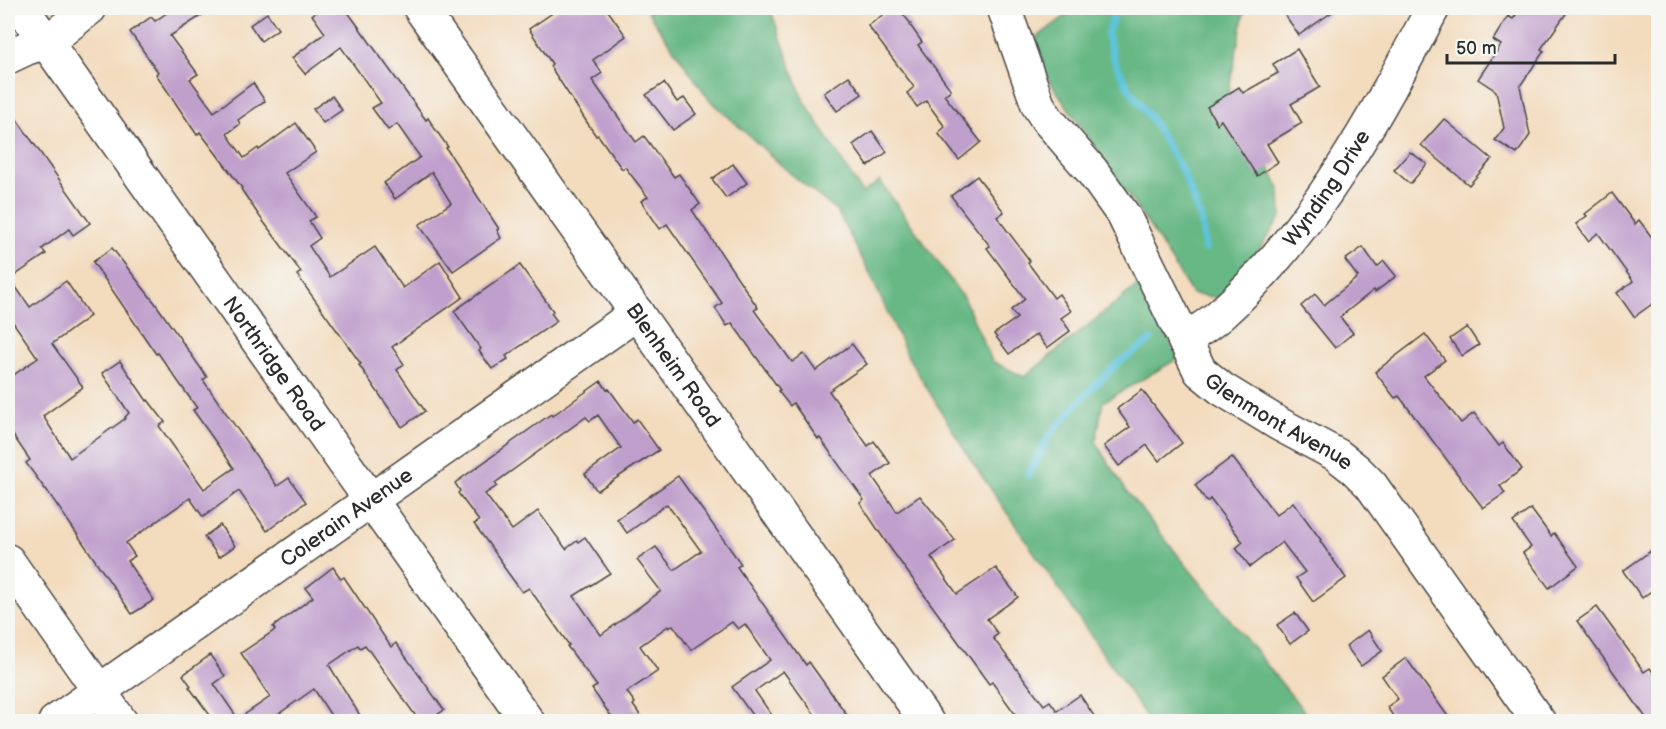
<svg xmlns="http://www.w3.org/2000/svg" width="1666" height="729" font-family="'Balsamiq Sans',sans-serif">
<rect width="100%" height="100%" fill="#f6f6f2"/>
<filter id="ink" filterUnits="userSpaceOnUse"><feTurbulence type="fractalNoise" baseFrequency=".0167" numOctaves="2"/><feDisplacementMap in="SourceGraphic" scale="12" xChannelSelector="R" yChannelSelector="G"/><feConvolveMatrix kernelMatrix="1 2 1 2 8 2 1 2 1" color-interpolation-filters="sRGB"/></filter>
<filter id="wash" filterUnits="userSpaceOnUse"><feTurbulence type="fractalNoise" baseFrequency=".008" numOctaves="4" result="noise"/><feDisplacementMap in="SourceGraphic" scale="24" xChannelSelector="R" yChannelSelector="G"/><feGaussianBlur stdDeviation="1.35" result="paint"/><feColorMatrix in="noise" values="0 0 0 0 0 0 0 0 0 0 0 0 0 0 0 0 0 1.4 0 .05"/><feComposite in="paint" operator="in"/></filter>
<g filter="url(#wash)">
<rect width="100%" height="100%" fill="#f3dbbd"/>
<g fill="#67b885" stroke="#497258" stroke-width="1.5">
<path d="M 645,8 L 770,8 L 802,97 L 862,193 L 880,181 L 964,299 L 992,361 L 1024,377 L 1138,285 L 1179,358 L 1103,402 L 1096,442 L 1127,492 L 1312,721 L 1149,721 L 969,457 L 908,357 L 869,272 L 837,211 L 792,175 L 708,98 Z"/>
<path d="M 1076,8 L 1245,8 L 1229,89 L 1280,189 L 1281,216 L 1235,287 L 1221,298 L 1192,294 L 1154,233 L 1031,54 L 1036,38 Z"/>
</g>
<g fill="none" stroke-linecap="round" stroke-linejoin="round">
<g stroke="#5ec4dc" stroke-width="7">
<path d="M 1119,8 L 1115,11 L 1107,35 L 1115,62 L 1128,87 L 1152,120 L 1183,172 L 1201,219 L 1205,249"/>
<path d="M 1028,475 L 1049,436 L 1087,393 L 1118,363 L 1151,340"/>
</g>
</g>
<g id="blocks">
<g fill="#bf9fcc">
<path d="M 174,8 L 213,8 L 170,36 L 198,74 L 190,79 L 214,112 L 253,83 L 265,101 L 238,120 L 240,124 L 227,134 L 244,158 L 258,148 L 259,150 L 296,123 L 316,152 L 285,173 L 316,217 L 309,221 L 320,238 L 309,246 L 330,277 L 375,247 L 403,288 L 440,261 L 463,297 L 392,347 L 404,364 L 397,370 L 425,411 L 402,427 L 359,365 L 361,364 L 297,275 L 301,272 L 260,217 L 241,189 L 242,188 L 200,132 L 197,135 L 156,74 L 158,72 L 130,32 L 151,17 L 155,21 Z"/>
<path d="M 322,8 L 345,8 L 426,120 L 428,118 L 435,129 L 448,147 L 446,148 L 499,229 L 497,230 L 501,238 L 453,271 L 419,225 L 451,203 L 432,172 L 395,199 L 384,183 L 420,157 L 397,124 L 388,130 L 372,108 L 381,103 L 341,47 L 305,74 L 292,58 L 325,33 L 312,15 Z"/>
<path d="M 560,8 L 606,8 L 626,36 L 593,60 L 602,73 L 592,80 L 636,142 L 644,136 L 674,177 L 679,174 L 700,204 L 692,210 L 758,308 L 754,310 L 792,362 L 804,354 L 816,371 L 852,344 L 867,364 L 829,391 L 868,446 L 874,441 L 890,463 L 872,476 L 897,512 L 920,496 L 955,540 L 931,557 L 957,594 L 996,568 L 1018,597 L 987,619 L 998,634 L 993,638 L 1044,705 L 1050,701 L 1057,711 L 1080,695 L 1098,722 L 1021,722 L 992,682 L 989,684 L 888,545 L 860,503 L 864,500 L 820,438 L 818,439 L 793,403 L 790,406 L 778,391 L 780,390 L 732,323 L 727,326 L 715,308 L 722,303 L 667,224 L 660,229 L 641,201 L 648,197 L 625,167 L 622,169 L 598,135 L 596,136 L 550,66 L 552,64 L 529,29 Z"/>
<path d="M 892,8 L 898,8 L 911,24 L 910,25 L 922,42 L 918,45 L 951,90 L 944,95 L 981,142 L 959,160 L 938,133 L 945,127 L 926,101 L 917,107 L 907,93 L 914,87 L 868,26 Z"/>
<path d="M 1280,8 L 1338,8 L 1299,35 Z"/>
<path d="M 1521,8 L 1570,8 L 1541,49 L 1544,51 L 1520,86 L 1530,135 L 1517,154 L 1495,140 L 1504,128 L 1496,91 L 1478,79 L 1501,45 L 1493,40 L 1508,16 L 1513,19 Z"/>
<path d="M 267,13 L 278,29 L 261,41 L 250,25 Z"/>
<path d="M 1297,49 L 1320,87 L 1291,104 L 1302,123 L 1267,144 L 1278,162 L 1257,176 L 1221,120 L 1217,124 L 1207,107 L 1239,87 L 1243,93 L 1278,73 L 1273,64 Z"/>
<path d="M 849,76 L 862,94 L 837,111 L 824,93 Z"/>
<path d="M 664,83 L 677,102 L 684,98 L 696,114 L 673,130 L 646,95 Z"/>
<path d="M 332,96 L 342,110 L 323,123 L 313,109 Z"/>
<path d="M 8,107 L 90,223 L 73,235 L 69,229 L 42,249 L 46,254 L 10,279 L 30,307 L 66,281 L 90,316 L 52,344 L 83,387 L 43,416 L 70,458 L 126,418 L 125,417 L 129,413 L 102,373 L 120,361 L 147,401 L 148,400 L 165,422 L 159,426 L 204,489 L 234,468 L 193,410 L 197,408 L 158,353 L 156,354 L 93,262 L 112,248 L 155,303 L 207,377 L 203,380 L 277,486 L 289,478 L 306,502 L 267,531 L 239,491 L 203,517 L 190,498 L 126,543 L 135,556 L 127,561 L 154,600 L 132,614 L 46,489 L 45,489 L 26,463 L 30,460 L 8,428 L 8,379 L 38,358 L 8,315 Z"/>
<path d="M 1444,119 L 1492,159 L 1469,185 L 1421,145 Z"/>
<path d="M 872,131 L 887,152 L 868,166 L 853,145 Z"/>
<path d="M 1410,152 L 1427,164 L 1410,184 L 1394,170 Z"/>
<path d="M 733,164 L 747,183 L 726,198 L 712,179 Z"/>
<path d="M 977,176 L 1004,212 L 997,217 L 1030,261 L 1028,263 L 1054,298 L 1059,294 L 1071,311 L 1061,318 L 1070,331 L 1047,348 L 1037,334 L 1009,354 L 994,334 L 1017,318 L 1011,310 L 1025,299 L 987,248 L 990,246 L 951,196 Z"/>
<path d="M 1612,193 L 1635,224 L 1639,220 L 1659,247 L 1659,299 L 1634,317 L 1617,293 L 1633,281 L 1598,233 L 1588,241 L 1576,224 L 1587,216 L 1585,214 Z"/>
<path d="M 1363,247 L 1377,267 L 1384,261 L 1396,276 L 1375,292 L 1374,290 L 1340,317 L 1353,333 L 1335,348 L 1301,306 L 1315,294 L 1324,305 L 1358,277 L 1345,260 Z"/>
<path d="M 520,265 L 553,311 L 551,313 L 557,321 L 506,356 L 508,359 L 492,369 L 479,351 L 481,349 L 454,311 Z"/>
<path d="M 1467,327 L 1479,345 L 1462,356 L 1450,339 Z"/>
<path d="M 1425,334 L 1445,360 L 1424,376 L 1461,423 L 1474,413 L 1499,446 L 1503,443 L 1522,469 L 1500,486 L 1505,493 L 1483,508 L 1399,396 L 1395,398 L 1375,372 Z"/>
<path d="M 601,381 L 607,390 L 609,389 L 633,422 L 637,419 L 659,450 L 597,491 L 585,474 L 621,448 L 598,415 L 590,421 L 586,417 L 495,483 L 497,486 L 485,494 L 512,530 L 538,511 L 566,549 L 577,541 L 578,542 L 585,537 L 610,573 L 574,596 L 601,635 L 661,591 L 637,560 L 656,547 L 674,570 L 701,551 L 667,504 L 627,533 L 617,519 L 678,476 L 741,564 L 737,567 L 806,665 L 809,662 L 852,722 L 820,722 L 783,671 L 755,691 L 775,720 L 773,722 L 757,722 L 732,687 L 770,660 L 745,624 L 738,629 L 732,622 L 691,650 L 673,625 L 669,628 L 668,626 L 640,646 L 658,671 L 627,692 L 635,703 L 633,705 L 645,722 L 615,722 L 592,689 L 597,686 L 567,646 L 569,645 L 529,588 L 522,592 L 503,566 L 504,565 L 474,524 L 479,521 L 458,493 L 460,491 L 455,483 L 551,414 L 552,416 Z"/>
<path d="M 1142,390 L 1182,443 L 1159,461 L 1147,445 L 1119,466 L 1104,446 L 1130,427 L 1117,409 Z"/>
<path d="M 1232,457 L 1276,515 L 1293,502 L 1321,540 L 1320,541 L 1346,578 L 1313,602 L 1296,578 L 1305,572 L 1282,542 L 1250,567 L 1236,548 L 1243,542 L 1210,499 L 1207,502 L 1195,485 Z"/>
<path d="M 1531,509 L 1551,536 L 1554,533 L 1578,566 L 1549,588 L 1523,553 L 1531,547 L 1513,522 Z"/>
<path d="M 220,525 L 235,546 L 219,557 L 204,537 Z"/>
<path d="M 1659,545 L 1659,585 L 1642,598 L 1623,571 Z"/>
<path d="M 333,567 L 341,579 L 344,577 L 391,647 L 396,643 L 444,710 L 427,722 L 420,722 L 365,645 L 360,648 L 358,645 L 329,665 L 364,722 L 335,722 L 314,689 L 267,722 L 215,722 L 189,687 L 191,686 L 183,675 L 210,655 L 225,676 L 214,684 L 238,719 L 270,697 L 241,653 L 275,630 L 273,627 L 313,597 L 306,588 Z"/>
<path d="M 1597,607 L 1644,672 L 1650,668 L 1659,681 L 1659,722 L 1649,722 L 1577,621 Z"/>
<path d="M 1295,613 L 1308,631 L 1290,644 L 1277,625 Z"/>
<path d="M 1368,630 L 1382,651 L 1361,666 L 1346,646 Z"/>
<path d="M 1406,658 L 1452,722 L 1397,722 L 1387,707 L 1398,699 L 1382,676 Z"/>
</g>
</g>
</g>
<g filter="url(#ink)">
<use href="#blocks" fill-opacity="0" stroke="#494541" stroke-width="1.5"/>
<g fill="none" stroke-linecap="round" stroke-linejoin="round">
<g stroke="#494541" stroke-width="36">
<g id="minor">
<path id="s1" d="M 22,8 L 528,722"/>
<path id="s2" d="M 420,8 L 927,722"/>
<path id="s3" d="M 1004,8 L 1038,105 L 1047,119 L 1092,171 L 1124,216 L 1200,371 L 1222,389 L 1279,424 L 1337,455 L 1356,470 L 1371,485 L 1539,722"/>
<path d="M 8,57 L 27,48 L 47,42 L 90,8"/>
<path id="s4" d="M 1184,340 C 1197,332 1210,324 1221,314 C 1315,230 1375,117 1433,8"/>
<path d="M 8,561 L 121,722"/>
<path id="s5" d="M 55,722 L 637,313"/>
</g>
</g>
<use href="#minor" stroke="#fff" stroke-width="33"/>
</g>
</g>
<g text-anchor="middle" stroke-width="5" stroke-linejoin="round" paint-order="stroke">
<g font-size="21" fill="#2b2b2b" stroke="#f6f6f2">
<text dy="7" stroke="none"><textPath href="#s4" startOffset="210">Wynding Drive</textPath></text>
<text dy="7" stroke="none"><textPath href="#s1" startOffset="436">Northridge Road</textPath></text>
<text dy="7" stroke="none"><textPath href="#s2" startOffset="438">Blenheim Road</textPath></text>
<text dy="7" stroke="none"><textPath href="#s3" startOffset="510">Glenmont Avenue</textPath></text>
<text dy="7" stroke="none"><textPath href="#s5" startOffset="356">Colerain Avenue</textPath></text>
</g>
</g>
<rect width="1666" height="729" fill="none" stroke="#f6f6f2" stroke-width="30"/>
<path d="M1447 54v9h168v-9" fill="none" stroke="#2b2b2b" stroke-width="3"/>
<text x="1456" y="54" font-size="18" fill="#2b2b2b" stroke="#f6f6f2" stroke-width="4.5" paint-order="stroke">50 m</text>
</svg>
